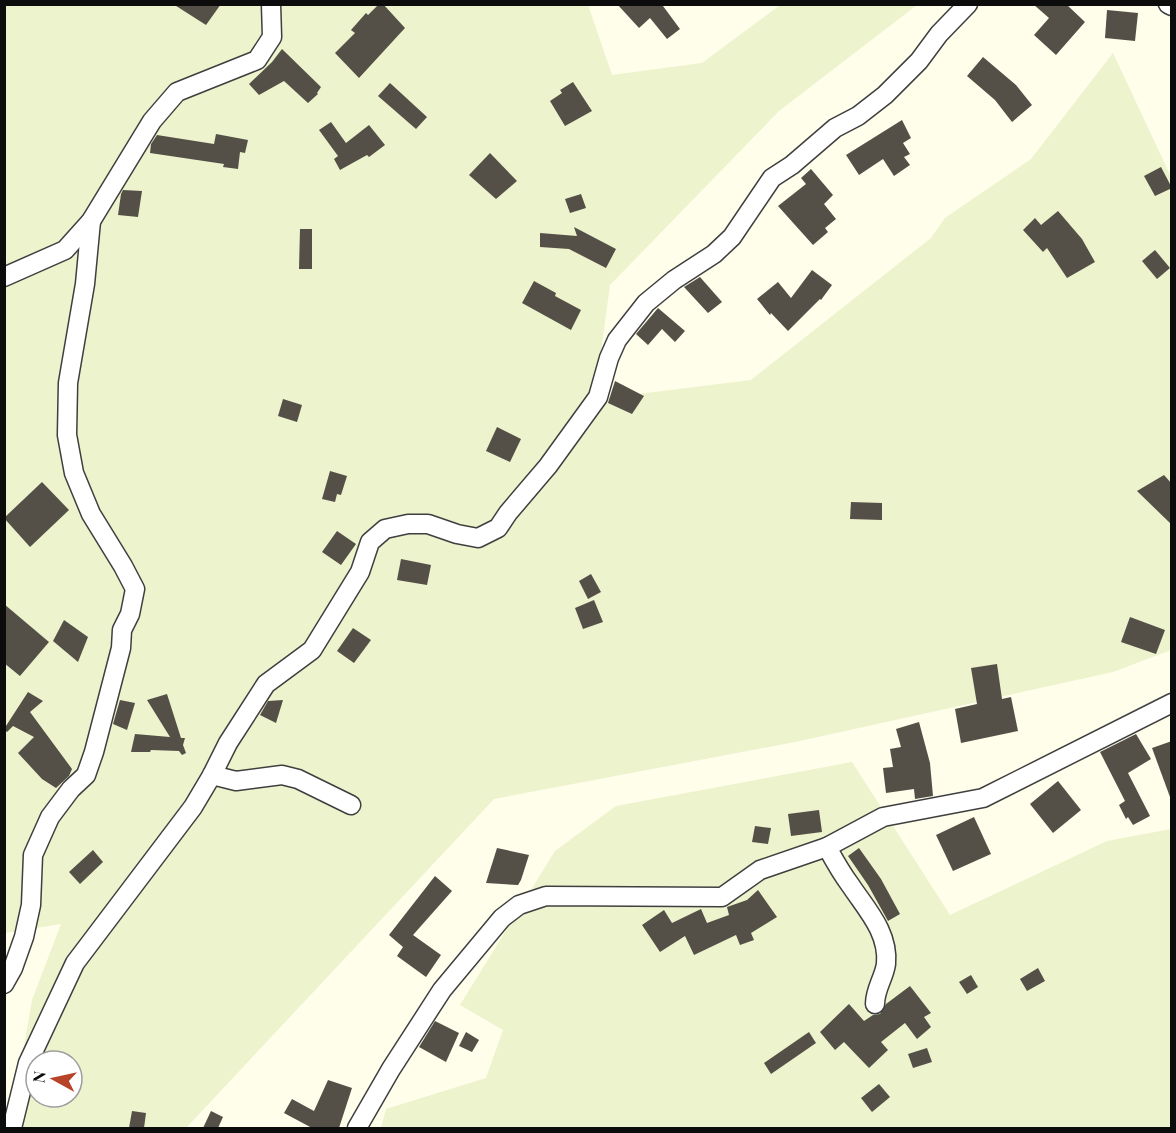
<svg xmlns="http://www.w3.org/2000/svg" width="1176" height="1133" font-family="'Playfair Display',serif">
<rect width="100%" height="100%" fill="#fefeeb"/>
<g fill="#edf3cc" fill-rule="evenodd">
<path d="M 4,5 L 588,5 L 612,75 L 702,63 L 780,5 L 917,5 L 779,111 L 610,285 L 595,396 L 582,401 L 751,380 L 931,238 L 945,218 L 1031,159 L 1113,53 L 1171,177 L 1171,650 L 1113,672 L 795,742 L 494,799 L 186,1128 L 10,1128 L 32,1000 L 61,924 L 5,933 ZM 36,1061 L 72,1061 L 72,1097 L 36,1097 Z"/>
<path d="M 852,762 L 950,915 L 1107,841 L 1171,829 L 1171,1128 L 381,1128 L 386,1109 L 486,1078 L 503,1030 L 460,1005 L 555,851 L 616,806 Z"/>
</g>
<g fill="#545048">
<path d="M 173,4 L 221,4 L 206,25 Z"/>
<path d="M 379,4 L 383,4 L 405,28 L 359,78 L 335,53 L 355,33 L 351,30 L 366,13 L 368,15 Z"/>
<path d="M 617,4 L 664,4 L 663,6 L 680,29 L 667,39 L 650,18 L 639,28 Z"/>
<path d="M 1033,4 L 1066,4 L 1085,22 L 1056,55 L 1034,35 L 1049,18 Z"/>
<path d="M 1107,10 L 1138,13 L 1135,41 L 1105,38 Z"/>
<path d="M 282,49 L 321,87 L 317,93 L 318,94 L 308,103 L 284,81 L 259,95 L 249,84 L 272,62 Z"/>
<path d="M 983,57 L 1016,85 L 1032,105 L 1012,122 L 995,100 L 967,76 Z"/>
<path d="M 573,82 L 592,111 L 565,126 L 550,101 L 562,93 L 560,90 Z"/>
<path d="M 390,83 L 427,117 L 416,129 L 378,96 Z"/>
<path d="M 902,120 L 911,138 L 903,143 L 910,154 L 904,157 L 910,165 L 894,176 L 883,159 L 859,175 L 846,155 Z"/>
<path d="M 331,122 L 346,143 L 369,125 L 385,145 L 369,157 L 367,155 L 340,170 L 334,159 L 338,156 L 319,130 Z"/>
<path d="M 216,134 L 248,140 L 245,153 L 240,152 L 238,169 L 223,167 L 224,164 L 150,153 L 151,144 L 157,135 L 214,144 Z"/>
<path d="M 490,153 L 517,181 L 496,199 L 469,175 Z"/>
<path d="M 1161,167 L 1172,188 L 1155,196 L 1144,176 Z"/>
<path d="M 811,169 L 833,195 L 824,204 L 836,219 L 825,228 L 828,232 L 813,245 L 778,206 L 806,184 L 801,178 Z"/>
<path d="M 123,190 L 142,191 L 138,217 L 118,215 L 121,194 Z"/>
<path d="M 581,194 L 586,208 L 570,213 L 565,199 Z"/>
<path d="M 1058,211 L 1082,239 L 1095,262 L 1067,278 L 1047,248 L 1043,252 L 1023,230 L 1035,218 L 1041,225 Z"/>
<path d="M 574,227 L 616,249 L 606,268 L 569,249 L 540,247 L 540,233 L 577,236 Z"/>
<path d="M 300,229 L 312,229 L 312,269 L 299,269 Z"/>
<path d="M 1155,250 L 1170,268 L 1157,279 L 1142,261 Z"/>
<path d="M 812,270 L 832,285 L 821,300 L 820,299 L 788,331 L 771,313 L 770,315 L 757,299 L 778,282 L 791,298 Z"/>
<path d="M 700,277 L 722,302 L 708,313 L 684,287 Z"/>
<path d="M 534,281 L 556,293 L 555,296 L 581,310 L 571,330 L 522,303 Z"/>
<path d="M 658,308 L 685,331 L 675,342 L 662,329 L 648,345 L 636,334 Z"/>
<path d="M 615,381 L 644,396 L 632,414 L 608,403 Z"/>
<path d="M 283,399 L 302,405 L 297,422 L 278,416 Z"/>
<path d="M 497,427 L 521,439 L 510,462 L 486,451 Z"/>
<path d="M 330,471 L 347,476 L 341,495 L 337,494 L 335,502 L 322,499 Z"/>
<path d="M 1164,475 L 1172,484 L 1172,525 L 1137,491 Z"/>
<path d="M 42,482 L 69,510 L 30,547 L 4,518 Z"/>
<path d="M 851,502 L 882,503 L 882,520 L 850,519 Z"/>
<path d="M 337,531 L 356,544 L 341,565 L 322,552 Z"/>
<path d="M 401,559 L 431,565 L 427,585 L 397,580 Z"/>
<path d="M 591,574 L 601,592 L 588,599 L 579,581 Z"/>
<path d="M 594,600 L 603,622 L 583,629 L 575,608 Z"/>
<path d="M 4,604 L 49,642 L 20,676 L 4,663 Z"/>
<path d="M 1130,617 L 1165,630 L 1156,654 L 1121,642 Z"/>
<path d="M 64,620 L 88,637 L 78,662 L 53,641 Z"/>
<path d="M 353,628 L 371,640 L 354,663 L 337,651 Z"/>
<path d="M 997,664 L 1002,699 L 1011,697 L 1018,731 L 961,743 L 955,709 L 977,704 L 971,668 Z"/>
<path d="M 28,692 L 43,701 L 30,712 L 72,769 L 69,776 L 56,788 L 42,779 L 18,753 L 34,737 L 13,726 L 7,732 L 4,729 Z"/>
<path d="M 167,694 L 181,738 L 185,738 L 183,745 L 186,753 L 182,755 L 179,751 L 151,750 L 150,752 L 131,752 L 135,734 L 170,737 L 147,700 Z"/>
<path d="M 120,700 L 135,703 L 127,730 L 113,724 Z"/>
<path d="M 283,700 L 276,723 L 260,715 L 268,701 Z"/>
<path d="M 919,722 L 930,763 L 933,796 L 915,799 L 914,789 L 886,793 L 883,768 L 893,767 L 890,749 L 901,747 L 896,729 Z"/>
<path d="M 1136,734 L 1151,759 L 1128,773 L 1150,816 L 1133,825 L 1128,817 L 1126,819 L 1119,805 L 1125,801 L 1100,752 Z"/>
<path d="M 1172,741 L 1172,797 L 1170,797 L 1152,748 Z"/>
<path d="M 1058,781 L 1081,810 L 1053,833 L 1030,804 Z"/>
<path d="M 819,810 L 822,832 L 791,836 L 788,814 Z"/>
<path d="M 974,817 L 991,854 L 953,871 L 936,835 Z"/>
<path d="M 755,826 L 771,828 L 768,844 L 752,842 Z"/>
<path d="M 497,848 L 529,855 L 521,880 L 518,885 L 486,883 Z"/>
<path d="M 859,848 L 881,879 L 900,914 L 888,921 L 868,885 L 848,856 Z"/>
<path d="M 93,850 L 103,862 L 80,884 L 69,872 Z"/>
<path d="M 435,876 L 452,891 L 413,935 L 441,955 L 426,977 L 397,956 L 403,947 L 389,935 Z"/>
<path d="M 758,890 L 777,917 L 751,933 L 754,940 L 740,945 L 736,935 L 694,955 L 685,936 L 660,952 L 642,925 L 664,910 L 672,923 L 701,909 L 707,923 L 729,915 L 727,907 L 747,900 Z"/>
<path d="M 1038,968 L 1045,981 L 1027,991 L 1020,979 Z"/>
<path d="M 971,975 L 978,987 L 967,994 L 959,982 Z"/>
<path d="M 910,986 L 931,1013 L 924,1017 L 931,1027 L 917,1039 L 905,1023 L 881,1042 L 888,1050 L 869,1068 L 844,1042 L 835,1050 L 820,1032 L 849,1004 L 864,1021 L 873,1015 L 880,1014 L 886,1004 Z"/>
<path d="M 435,1021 L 459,1033 L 446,1062 L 419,1047 Z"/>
<path d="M 466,1032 L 479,1040 L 472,1052 L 459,1046 Z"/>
<path d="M 809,1032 L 816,1043 L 771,1074 L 764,1063 Z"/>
<path d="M 927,1048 L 932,1062 L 913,1068 L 908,1054 Z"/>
<path d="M 328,1080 L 352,1088 L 339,1128 L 312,1128 L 284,1113 L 292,1099 L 314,1111 Z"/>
<path d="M 879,1084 L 890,1097 L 872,1112 L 861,1098 Z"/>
<path d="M 132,1111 L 146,1113 L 144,1128 L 129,1128 Z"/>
<path d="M 211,1111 L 223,1117 L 218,1128 L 203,1128 Z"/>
</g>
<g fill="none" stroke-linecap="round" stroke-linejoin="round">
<g stroke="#3f3f3f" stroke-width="21">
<g id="street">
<path d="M 1168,4 L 1172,6"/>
<path d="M 4,277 L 65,250 L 91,221 L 152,121 L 177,92 L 257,60 L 272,37 L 271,4"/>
<path d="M 212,775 L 236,781 L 282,775 L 298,779 L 351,805"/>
<path d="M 827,847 C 834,860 842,874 851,886 C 867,910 889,933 886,964 C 884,978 875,989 875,1004"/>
<path d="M 4,984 L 13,968 L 24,937 L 31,905 L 33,855 L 50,817 L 71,789 L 86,775 L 94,752 L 121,648 L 122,630 L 130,614 L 135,589 L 123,566 L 91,514 L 74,473 L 67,435 L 68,383 L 85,284 L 91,221"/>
<path d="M 12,1128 L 28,1063 L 75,963 L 193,807 L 212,775 L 228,743 L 266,684 L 312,650 L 360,572 L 370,542 L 385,529 L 408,524 L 428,524 L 457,534 L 478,538 L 498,528 L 508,513 L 548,466 L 598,397 L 609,358 L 617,340 L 646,303 L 674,280 L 714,254 L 732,237 L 772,178 L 792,165 L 835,128 L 858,116 L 885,95 L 919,61 L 939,34 L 968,4"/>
<path d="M 357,1128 L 391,1069 L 442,990 L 502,918 L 519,905 L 546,896 L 722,897 L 760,870 L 827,847 L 883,817 L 983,798 L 1172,703"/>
</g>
</g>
<use href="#street" stroke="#fff" stroke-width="18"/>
</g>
<rect width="1176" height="1133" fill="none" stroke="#0c0c0c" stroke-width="12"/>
<g transform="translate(54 1079) rotate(278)"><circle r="28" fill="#ffffff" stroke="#9e9e9e" stroke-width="1.5"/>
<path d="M0-4.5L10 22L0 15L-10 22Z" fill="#b74429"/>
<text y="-9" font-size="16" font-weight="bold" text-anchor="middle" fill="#0c0c0c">N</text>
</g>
</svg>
